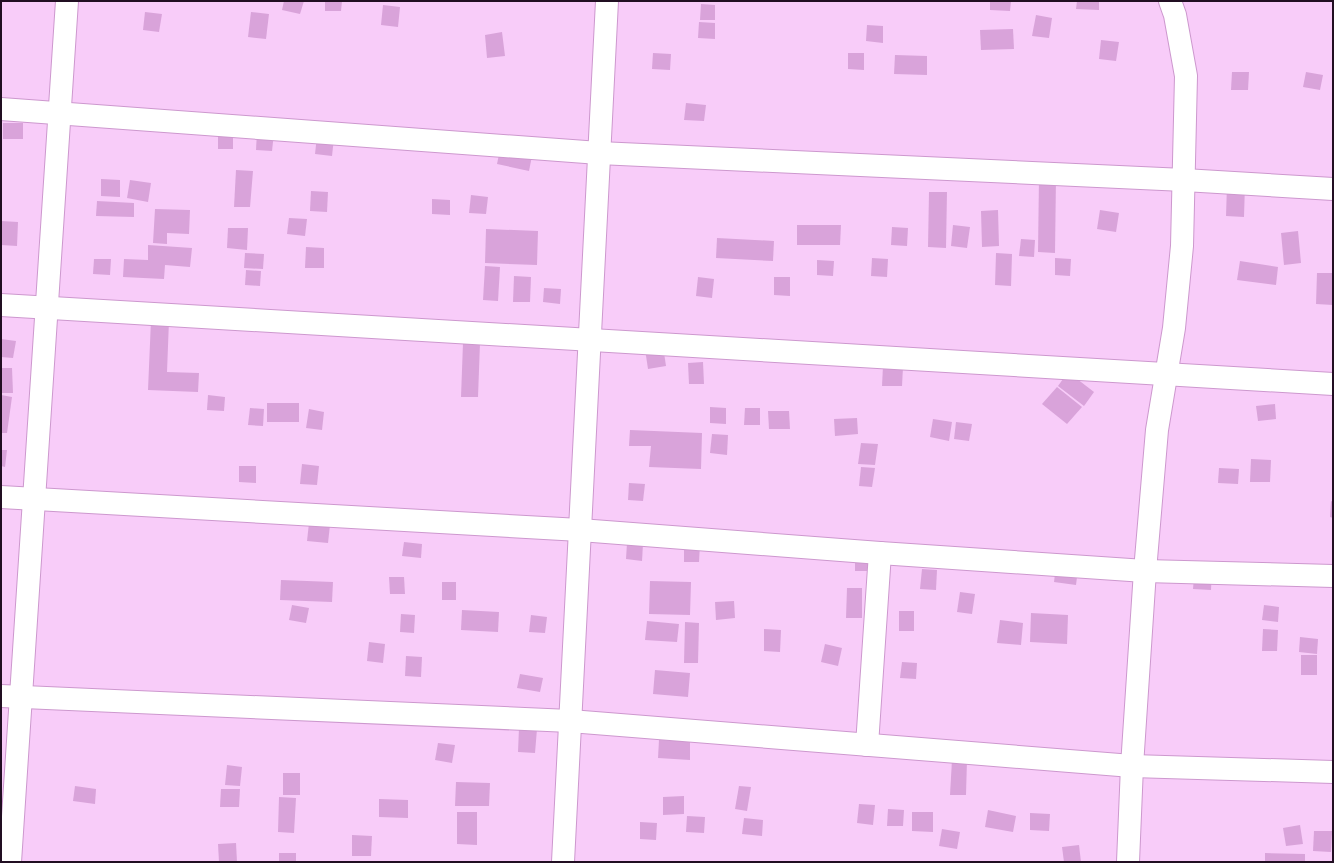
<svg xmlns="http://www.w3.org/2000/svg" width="1334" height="863" font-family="Rubik,sans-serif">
<rect width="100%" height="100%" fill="#f8ccf9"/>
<g fill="#d9a3da">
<path d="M 284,1 L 304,1 L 300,14 L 282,10 Z"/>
<path d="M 325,1 L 342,1 L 341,11 L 325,11 Z"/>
<path d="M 990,1 L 1011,1 L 1010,11 L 990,10 Z"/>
<path d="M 1077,1 L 1099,1 L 1099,10 L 1076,9 Z"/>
<path d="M 701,4 L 715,5 L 715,20 L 700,20 Z"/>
<path d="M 383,5 L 400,7 L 398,27 L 381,25 Z"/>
<path d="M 145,12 L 162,14 L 159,32 L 143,30 Z"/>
<path d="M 251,12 L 269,14 L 266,39 L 248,37 Z"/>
<path d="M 1036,15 L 1052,18 L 1049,38 L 1032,36 Z"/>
<path d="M 699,22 L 715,23 L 715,39 L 698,38 Z"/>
<path d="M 867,25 L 883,26 L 883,43 L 866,41 Z"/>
<path d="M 1013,29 L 1014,49 L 981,50 L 980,30 Z"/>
<path d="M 502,32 L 505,56 L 487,58 L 485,35 Z"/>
<path d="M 1101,40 L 1119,42 L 1116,61 L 1099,59 Z"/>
<path d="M 653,53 L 671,54 L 670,70 L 652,69 Z"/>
<path d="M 848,53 L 864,53 L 864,70 L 848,69 Z"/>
<path d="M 895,55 L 927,56 L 927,75 L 894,74 Z"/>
<path d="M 1232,72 L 1249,72 L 1248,90 L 1231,90 Z"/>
<path d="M 1306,72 L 1323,75 L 1320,90 L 1303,87 Z"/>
<path d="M 686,103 L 706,105 L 704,121 L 684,120 Z"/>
<rect x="3" y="123" width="20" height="16"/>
<path d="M 257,131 L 274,133 L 272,151 L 256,150 Z"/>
<rect x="218" y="132" width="15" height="17"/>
<path d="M 317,136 L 334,138 L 332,156 L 315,154 Z"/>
<path d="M 501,145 L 533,151 L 529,171 L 497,164 Z"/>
<path d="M 236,170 L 253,171 L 250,207 L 234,207 Z"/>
<path d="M 1039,177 L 1056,177 L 1055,253 L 1038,252 Z"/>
<path d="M 101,179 L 120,180 L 120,197 L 101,196 Z"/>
<path d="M 130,180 L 151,183 L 148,202 L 127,198 Z"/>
<path d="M 1227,184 L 1245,184 L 1244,217 L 1226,216 Z"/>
<path d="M 311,191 L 328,192 L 327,212 L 310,211 Z"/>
<path d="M 929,192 L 947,192 L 946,248 L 928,247 Z"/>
<path d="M 471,195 L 488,197 L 486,214 L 469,213 Z"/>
<path d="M 432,199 L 450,200 L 450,215 L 432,214 Z"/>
<path d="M 97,201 L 134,203 L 134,217 L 96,216 Z"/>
<path d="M 155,209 L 190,210 L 189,234 L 167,233 L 167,244 L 153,243 Z"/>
<path d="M 998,210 L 999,246 L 982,247 L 981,211 Z"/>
<path d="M 1100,210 L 1119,213 L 1116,232 L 1097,229 Z"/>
<path d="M 289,218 L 307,219 L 305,236 L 287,234 Z"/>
<path d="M 1,221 L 18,222 L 17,246 L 1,245 Z"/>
<path d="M 797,225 L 841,225 L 840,245 L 797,245 Z"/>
<path d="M 953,225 L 970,227 L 967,248 L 951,246 Z"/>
<path d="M 892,227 L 908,228 L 907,246 L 891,245 Z"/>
<path d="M 228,228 L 248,228 L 247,250 L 227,248 Z"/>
<path d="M 486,229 L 538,231 L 537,265 L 485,263 Z"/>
<path d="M 1298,231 L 1301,263 L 1284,265 L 1281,233 Z"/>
<path d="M 717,238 L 774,241 L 773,261 L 716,258 Z"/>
<path d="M 1021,239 L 1035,240 L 1034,257 L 1019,256 Z"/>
<path d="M 148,245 L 192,248 L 190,267 L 165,265 L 164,279 L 123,277 L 124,259 L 148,260 Z"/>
<path d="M 306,247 L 324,248 L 324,268 L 305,268 Z"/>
<path d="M 245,253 L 264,254 L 263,269 L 244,268 Z"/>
<path d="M 996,253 L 1012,254 L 1011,286 L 995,285 Z"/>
<path d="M 872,258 L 888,259 L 887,277 L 871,276 Z"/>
<path d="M 1055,258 L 1071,259 L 1070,276 L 1055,275 Z"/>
<path d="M 94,259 L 111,259 L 110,275 L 93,274 Z"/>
<path d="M 817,260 L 834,261 L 833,276 L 817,275 Z"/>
<path d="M 1240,261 L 1278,267 L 1276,285 L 1237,280 Z"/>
<path d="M 485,266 L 500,267 L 498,301 L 483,300 Z"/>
<path d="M 246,270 L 261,271 L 260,286 L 245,285 Z"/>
<path d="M 1317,273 L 1333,273 L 1333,305 L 1316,304 Z"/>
<path d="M 514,276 L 531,277 L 530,302 L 513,302 Z"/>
<path d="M 698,277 L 714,279 L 712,298 L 696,296 Z"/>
<path d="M 774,277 L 790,277 L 790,296 L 774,295 Z"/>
<path d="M 544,288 L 561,289 L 560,304 L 543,302 Z"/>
<path d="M 151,320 L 169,320 L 167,372 L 199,373 L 198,392 L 148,390 Z"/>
<path d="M 1,339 L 16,341 L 13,358 L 1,357 Z"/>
<path d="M 463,343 L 480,343 L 478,397 L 461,397 Z"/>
<path d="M 663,346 L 666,366 L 648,369 L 645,349 Z"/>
<path d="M 703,362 L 704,384 L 689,384 L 688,363 Z"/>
<path d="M 883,366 L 903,367 L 902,386 L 882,386 Z"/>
<path d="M 1,368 L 12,368 L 13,393 L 1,393 Z"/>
<path d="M 1068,372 L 1094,392 L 1084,406 L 1058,386 Z"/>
<path d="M 1057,387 L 1082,407 L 1067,424 L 1042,404 Z"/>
<path d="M 1,395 L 12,397 L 7,433 L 1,433 Z"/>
<path d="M 208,395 L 225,397 L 224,411 L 207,410 Z"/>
<rect x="267" y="403" width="32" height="19"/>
<path d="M 1275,404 L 1276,419 L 1258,421 L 1256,406 Z"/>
<path d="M 710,407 L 726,408 L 726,424 L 710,423 Z"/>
<path d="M 250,408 L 264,409 L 263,426 L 248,425 Z"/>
<path d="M 745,408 L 760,408 L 760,425 L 744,425 Z"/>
<path d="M 309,409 L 324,412 L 322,430 L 306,428 Z"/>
<path d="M 768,411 L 789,411 L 790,429 L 769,429 Z"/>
<path d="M 857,418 L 858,434 L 835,436 L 834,419 Z"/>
<path d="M 933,419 L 952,422 L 949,441 L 930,437 Z"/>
<path d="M 956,422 L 972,424 L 969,441 L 954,439 Z"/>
<path d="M 630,430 L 702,433 L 701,469 L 649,467 L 651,446 L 629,446 Z"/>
<path d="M 712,434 L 728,435 L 727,455 L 710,453 Z"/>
<path d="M 861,443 L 878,444 L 875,465 L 858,464 Z"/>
<path d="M 1,450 L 7,450 L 5,467 L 1,466 Z"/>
<path d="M 1251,459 L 1271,460 L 1270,482 L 1250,482 Z"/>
<path d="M 302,464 L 319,466 L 317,485 L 300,484 Z"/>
<path d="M 239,466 L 256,466 L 256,483 L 239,482 Z"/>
<path d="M 861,467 L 875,468 L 872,487 L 859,486 Z"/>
<path d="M 1219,468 L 1239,469 L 1238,484 L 1218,483 Z"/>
<path d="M 629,483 L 645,484 L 643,501 L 628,500 Z"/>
<path d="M 1331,501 L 1333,502 L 1333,518 L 1330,517 Z"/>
<path d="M 309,523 L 330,525 L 328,543 L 307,541 Z"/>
<path d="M 404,542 L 422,544 L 421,558 L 402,556 Z"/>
<path d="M 627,543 L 643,544 L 642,561 L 626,559 Z"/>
<path d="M 684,544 L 700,544 L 699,562 L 684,562 Z"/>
<path d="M 869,551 L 869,571 L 855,571 L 855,552 Z"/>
<path d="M 1056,565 L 1078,569 L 1076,585 L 1054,582 Z"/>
<path d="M 1195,567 L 1212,568 L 1211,590 L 1193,589 Z"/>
<path d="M 922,569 L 937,570 L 936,590 L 920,589 Z"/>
<path d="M 389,577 L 404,577 L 405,594 L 390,594 Z"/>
<path d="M 281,580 L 333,582 L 332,602 L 280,600 Z"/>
<path d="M 650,581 L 691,582 L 690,615 L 649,614 Z"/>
<rect x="442" y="582" width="14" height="18"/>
<path d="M 847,588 L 862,588 L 862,618 L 846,618 Z"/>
<path d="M 960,592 L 975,594 L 972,614 L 957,612 Z"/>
<path d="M 734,601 L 735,618 L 716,620 L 715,602 Z"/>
<path d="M 292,605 L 309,608 L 306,623 L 289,620 Z"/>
<path d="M 1264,605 L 1279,607 L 1278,622 L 1262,620 Z"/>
<path d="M 462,610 L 499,612 L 498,632 L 461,630 Z"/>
<rect x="899" y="611" width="15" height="20"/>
<path d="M 1031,613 L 1068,615 L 1067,644 L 1030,642 Z"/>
<path d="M 401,614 L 415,615 L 414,633 L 400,632 Z"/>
<path d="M 531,615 L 547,617 L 545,633 L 529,632 Z"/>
<path d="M 1000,620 L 1023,623 L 1021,645 L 997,643 Z"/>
<path d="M 647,621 L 679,624 L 677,642 L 645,640 Z"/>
<path d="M 685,622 L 699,623 L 698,663 L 684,663 Z"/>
<path d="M 764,629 L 781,630 L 780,652 L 764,651 Z"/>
<path d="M 1263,629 L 1278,630 L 1277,651 L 1262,651 Z"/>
<path d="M 1300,637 L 1318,639 L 1317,654 L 1299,652 Z"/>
<path d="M 369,642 L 385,644 L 383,663 L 367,661 Z"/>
<path d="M 825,644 L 842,648 L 838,666 L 821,662 Z"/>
<rect x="1301" y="655" width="16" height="20"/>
<path d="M 406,656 L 422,657 L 421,677 L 405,676 Z"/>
<path d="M 902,662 L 917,663 L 916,679 L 900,678 Z"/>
<path d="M 655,670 L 690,673 L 688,697 L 653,694 Z"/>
<path d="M 520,674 L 543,678 L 540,692 L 517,688 Z"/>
<path d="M 519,728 L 537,729 L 535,753 L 518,752 Z"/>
<path d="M 659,740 L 690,741 L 690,760 L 658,758 Z"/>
<path d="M 438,743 L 455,745 L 452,763 L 435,760 Z"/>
<path d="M 952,760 L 967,760 L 966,795 L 950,795 Z"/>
<path d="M 227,765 L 242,767 L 240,786 L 225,785 Z"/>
<rect x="283" y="773" width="17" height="22"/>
<path d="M 456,782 L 490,783 L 489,806 L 455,806 Z"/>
<path d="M 75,786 L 96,789 L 95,804 L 73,801 Z"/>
<path d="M 739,786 L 751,787 L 747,811 L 735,809 Z"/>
<path d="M 221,789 L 240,789 L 239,807 L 220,807 Z"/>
<path d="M 684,796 L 684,814 L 663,815 L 663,797 Z"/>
<path d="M 279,797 L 296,798 L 294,833 L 278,832 Z"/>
<path d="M 379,799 L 408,800 L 408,818 L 379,817 Z"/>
<path d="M 859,804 L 875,805 L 873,825 L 857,823 Z"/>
<path d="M 888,809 L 904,810 L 903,826 L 887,826 Z"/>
<path d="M 988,810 L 1016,816 L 1013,832 L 985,827 Z"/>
<path d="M 457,812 L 477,812 L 477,845 L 457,844 Z"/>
<path d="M 912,812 L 933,812 L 933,832 L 912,831 Z"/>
<path d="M 1030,813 L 1050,814 L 1049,831 L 1030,830 Z"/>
<path d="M 687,816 L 705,817 L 704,833 L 686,832 Z"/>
<path d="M 744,818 L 763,820 L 762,836 L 742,834 Z"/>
<path d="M 640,822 L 657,823 L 656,840 L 640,839 Z"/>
<path d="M 1300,825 L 1303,844 L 1286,846 L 1283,828 Z"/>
<path d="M 942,829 L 960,832 L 957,849 L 939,846 Z"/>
<path d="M 1314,831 L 1332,831 L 1331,852 L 1313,851 Z"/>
<path d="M 352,835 L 372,836 L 371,856 L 352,856 Z"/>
<path d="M 236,843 L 237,862 L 219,862 L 218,844 Z"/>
<path d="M 1079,845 L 1081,862 L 1064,862 L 1062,847 Z"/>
<rect x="279" y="853" width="17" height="9"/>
<path d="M 1265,853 L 1305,854 L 1305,862 L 1265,862 Z"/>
</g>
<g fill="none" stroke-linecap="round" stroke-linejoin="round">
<g stroke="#cd98ce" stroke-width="24">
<g id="street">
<path d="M 1,109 L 599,153 L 1184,180 L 1333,189"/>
<path d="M 1,305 L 1333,384"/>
<path d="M 1,497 L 580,530 L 880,553 L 1145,571 L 1333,576"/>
<path d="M 1,696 L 570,721 L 1132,766 L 1333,772"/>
<path d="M 867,745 L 880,553"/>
<path d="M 10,862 L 67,1"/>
<path d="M 563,862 L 607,1"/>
<path d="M 1128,862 L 1132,766 L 1145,571 L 1157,430 L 1174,328 L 1182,246 L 1186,76 L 1175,15 L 1170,1"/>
</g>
</g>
<use href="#street" stroke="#fff" stroke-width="22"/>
</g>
<rect width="1334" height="863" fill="none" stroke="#210e22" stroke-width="4"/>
</svg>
